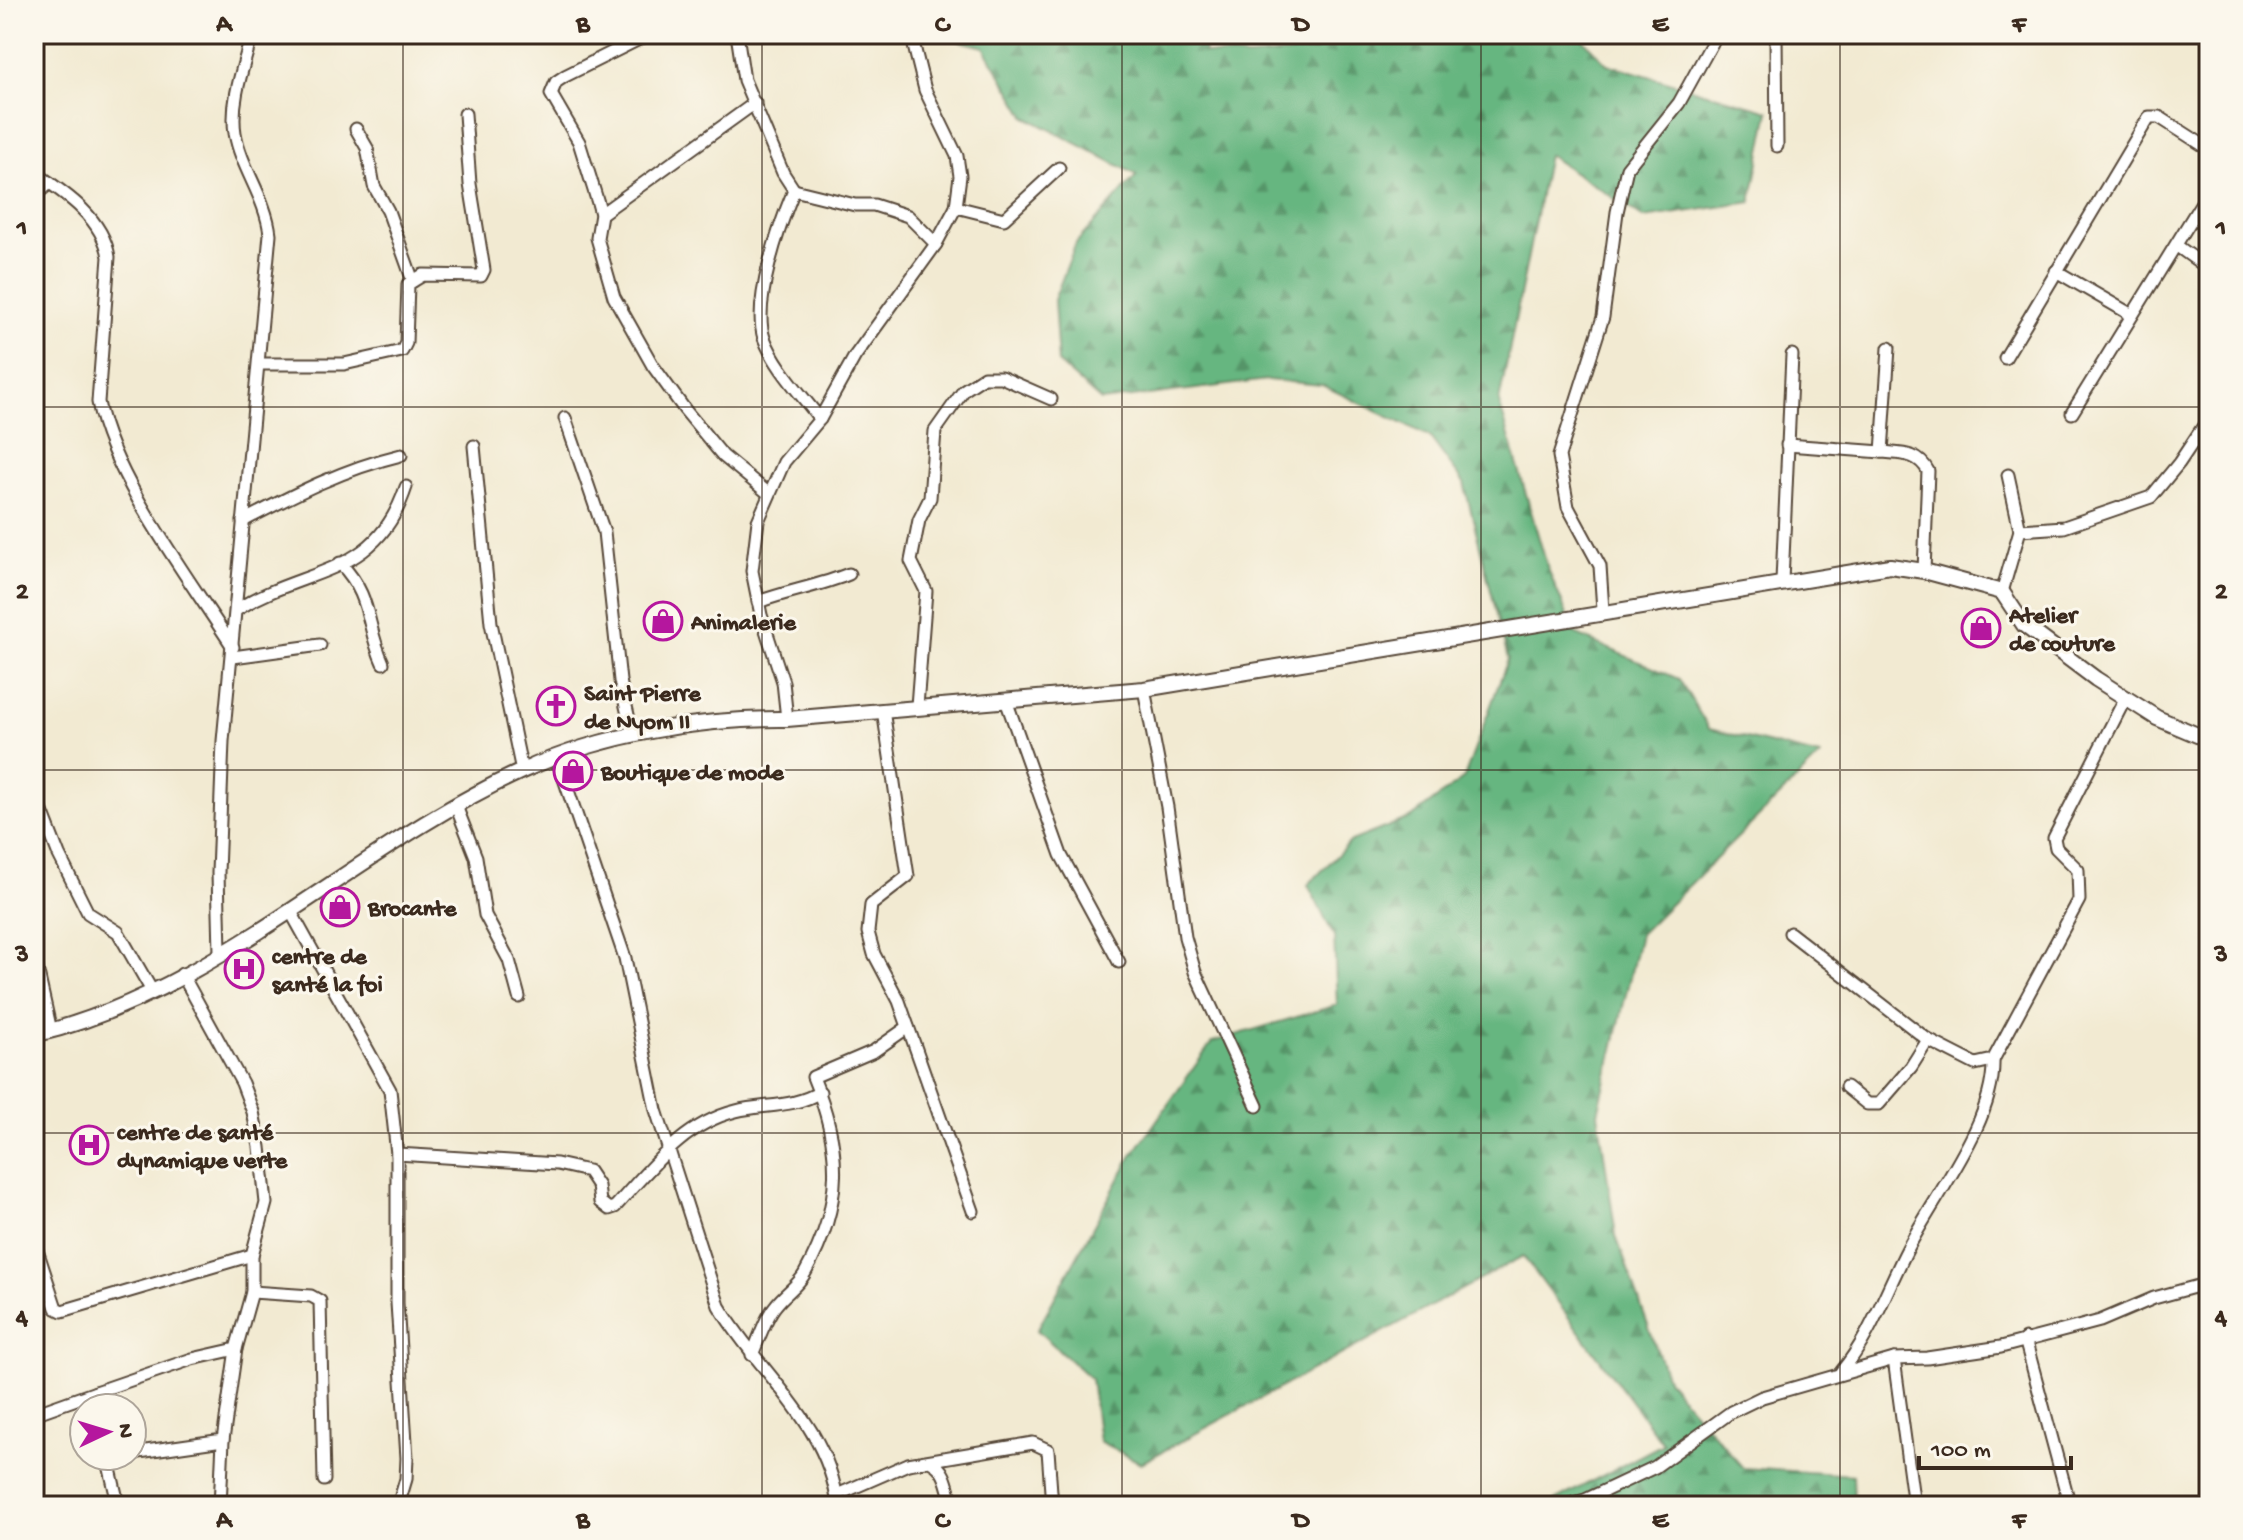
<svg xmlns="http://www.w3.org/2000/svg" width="2243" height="1540" font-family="'Gochi Hand',sans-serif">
<defs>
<pattern id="forest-firs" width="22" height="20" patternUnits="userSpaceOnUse" patternTransform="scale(2)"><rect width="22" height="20" fill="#66b680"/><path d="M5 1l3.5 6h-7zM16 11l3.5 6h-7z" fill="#559468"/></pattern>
</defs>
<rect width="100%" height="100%" fill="#fbf7ec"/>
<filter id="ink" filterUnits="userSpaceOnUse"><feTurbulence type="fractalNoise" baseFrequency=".0125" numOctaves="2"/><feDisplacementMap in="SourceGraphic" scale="16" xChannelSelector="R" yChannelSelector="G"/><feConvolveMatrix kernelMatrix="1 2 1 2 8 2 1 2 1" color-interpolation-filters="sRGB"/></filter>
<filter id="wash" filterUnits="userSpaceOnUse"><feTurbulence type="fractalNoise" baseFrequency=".006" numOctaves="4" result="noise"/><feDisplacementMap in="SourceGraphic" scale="32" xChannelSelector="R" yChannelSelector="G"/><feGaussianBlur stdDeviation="1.8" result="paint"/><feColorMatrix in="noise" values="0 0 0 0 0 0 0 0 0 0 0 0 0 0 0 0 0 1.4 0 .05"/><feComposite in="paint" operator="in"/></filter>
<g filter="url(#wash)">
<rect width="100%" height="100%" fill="#f2ead2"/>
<path fill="url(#forest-firs)" stroke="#50704f" stroke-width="2" d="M 934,34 L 1208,34 L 1204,53 L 1248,57 L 1315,51 L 1323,34 L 1578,34 L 1607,64 L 1769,111 L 1751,202 L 1644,218 L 1548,155 L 1499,402 L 1548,569 L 1575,634 L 1679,679 L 1709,729 L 1820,756 L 1640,934 L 1598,1113 L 1616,1236 L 1668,1381 L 1743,1468 L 1853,1475 L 1854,1506 L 1545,1506 L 1663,1444 L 1523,1256 L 1141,1463 L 1099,1441 L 1091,1379 L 1037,1330 L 1131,1157 L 1212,1042 L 1337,1005 L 1334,936 L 1308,885 L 1351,841 L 1412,817 L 1464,778 L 1508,659 L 1464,483 L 1429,436 L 1322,385 L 1267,380 L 1101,401 L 1058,363 L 1054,300 L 1076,243 L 1137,175 L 1026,117 L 984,47 Z"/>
</g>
<g filter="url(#ink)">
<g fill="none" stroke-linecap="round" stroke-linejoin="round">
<g stroke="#564739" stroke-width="15">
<g id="minor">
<path d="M 649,34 L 565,76 L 556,82 L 551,94 L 579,142 L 598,203 L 601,214 L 597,238 L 614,297 L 653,366 L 685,410 L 723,456 L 768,493"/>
<path d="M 737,34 L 744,80 L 783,173 L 794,190 C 780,224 752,302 764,338 C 775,367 801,394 820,419"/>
<path d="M 1776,34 L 1777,146"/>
<path d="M 356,129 L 367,148 L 374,186 L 388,211 L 413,281"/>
<path d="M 34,172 C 65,193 103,218 109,257 L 98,402 C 112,477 190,580 233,647"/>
<path d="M 794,190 L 855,205 L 874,205 L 908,216 L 936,244"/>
<path d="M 34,196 L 50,183"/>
<path d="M 956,207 L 1004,219 L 1059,168"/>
<path d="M 601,214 L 755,103"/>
<path d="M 2177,246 L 2209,269"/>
<path d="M 2056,271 L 2132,315"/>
<path d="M 2005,358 L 2149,117 L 2159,117 L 2209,149"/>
<path d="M 259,364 L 344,364 L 402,351 L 406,343 L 408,284 L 423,275 L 481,276 L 484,270 L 470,184 L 465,114"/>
<path d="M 2072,413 L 2209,191"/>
<path d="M 565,418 L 604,532 L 620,681 L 633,736"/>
<path d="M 1787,445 L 1882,452 L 1889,348"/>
<path d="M 474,446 L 491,623 L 522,771"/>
<path d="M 1882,452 C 1901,454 1918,452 1928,471 L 1924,571"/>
<path d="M 2008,475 L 2020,530"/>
<path d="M 243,521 C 295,494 343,469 401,455"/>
<path d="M 340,563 C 373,597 365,624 383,663"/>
<path d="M 1782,581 L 1792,355"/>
<path d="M 2002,592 L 2020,530 L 2064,527 L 2151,497 L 2179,463 L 2209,418"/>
<path d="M 758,602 C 788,591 819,586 849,574"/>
<path d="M 236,610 C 305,566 376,579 406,487"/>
<path d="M 1603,610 L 1600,566 L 1568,507 L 1559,456 L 1603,317 L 1617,212 L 1627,168 L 1679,103 L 1717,34"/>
<path d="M 233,657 L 320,645"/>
<path d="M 1144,689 L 1167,807 L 1185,937 L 1195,972 L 1257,1106"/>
<path d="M 1007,703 L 1061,855 L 1119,962"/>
<path d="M 917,706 L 926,591 L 911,561 L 919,520 L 930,498 L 935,431 L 964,390 L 984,377 L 1001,377 L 1051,399"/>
<path d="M 883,710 L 908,876 L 871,905 L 868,932 L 874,954 L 899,1001 L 973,1211"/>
<path d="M 787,719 L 783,682 L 761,615 L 752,571 L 758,521 L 784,462 L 820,419 L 855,356 L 936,244 L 956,207 L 960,176 L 957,156 L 925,90 L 911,34"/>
<path d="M 557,758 L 625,958 L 656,1110 L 719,1306 C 760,1375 828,1422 838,1506"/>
<path d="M 34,791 L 59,855 L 88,913 L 118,932 L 152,991"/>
<path d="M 456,806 L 476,857 L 485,915 L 509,960 L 519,997"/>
<path d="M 291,912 L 390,1090 L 397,1154 L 397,1303 L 407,1458 L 406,1479 L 398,1506"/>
<path d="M 1790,933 L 1928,1040 L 1975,1064 L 1993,1060 L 2079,900 L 2078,870 L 2056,848 L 2054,838 L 2126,697"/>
<path d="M 220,952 L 218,873 L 223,741 L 270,234 C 266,198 241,168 235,133 C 230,101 244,65 252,34"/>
<path d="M 34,955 L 51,1031"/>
<path d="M 1846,1087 L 1867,1104 L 1879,1104 L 1911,1067 L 1928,1040"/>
<path d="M 397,1154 L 557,1164 L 588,1171 L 598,1186 L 600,1202 L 609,1209 L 615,1207 C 650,1169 683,1124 736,1111 C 764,1104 794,1108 820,1092"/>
<path d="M 34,1241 L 56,1308 L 62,1311 L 252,1255"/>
<path d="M 252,1292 L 311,1296 L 320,1301 L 324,1480"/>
<path d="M 2025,1339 L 2070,1506"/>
<path d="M 752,1355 C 759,1339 765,1318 776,1305 C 785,1293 798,1286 805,1273 C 844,1204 842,1147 813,1077 L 874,1051 L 908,1027"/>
<path d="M 1894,1359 L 1914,1506"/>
<path d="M 1841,1372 C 1871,1336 1886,1290 1908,1248 C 1936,1193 1995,1122 1993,1060"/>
<path d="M 97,1408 L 96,1392 L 192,1359 L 236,1349 L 252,1292 L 252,1255 L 266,1203 L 260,1147 L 253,1112 L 242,1083 L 182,974"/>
<path d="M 37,1413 L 96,1392"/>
<path d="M 132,1453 L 223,1440"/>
<path d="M 107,1456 L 117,1499"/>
<path d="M 931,1462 C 947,1469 948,1491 953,1506"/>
<path d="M 837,1495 L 908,1464 L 1033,1443 L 1048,1450 L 1052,1506"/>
<path d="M 220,1506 L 223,1440 L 236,1349"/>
<path d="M 1563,1506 L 1585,1500 L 1655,1467 L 1731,1412 L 1762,1397 L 1894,1359 L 1927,1358 L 2001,1347 L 2100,1321 L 2154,1298 L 2209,1283"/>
</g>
</g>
<g stroke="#564739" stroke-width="18">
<path id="major" d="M 34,1035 C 215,993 355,847 522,771 C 603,734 699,718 787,719 L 1144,689 L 1890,566 L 1924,571 L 2002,592 L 2024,625 L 2096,679 L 2157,718 L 2209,740"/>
</g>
<use href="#minor" stroke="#fff" stroke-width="11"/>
<use href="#major" stroke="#fff" stroke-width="14"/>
</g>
</g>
<path fill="none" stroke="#3b2a1e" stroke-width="2" stroke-opacity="0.55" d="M 403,34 L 403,1506M 762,34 L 762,1506M 1122,34 L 1122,1506M 1481,34 L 1481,1506M 1840,34 L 1840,1506M 34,407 L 2209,407M 34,770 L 2209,770M 34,1133 L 2209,1133"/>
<defs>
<g id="shop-ring" transform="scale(2)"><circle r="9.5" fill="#fbf7ec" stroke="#b5179e" stroke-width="1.5"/><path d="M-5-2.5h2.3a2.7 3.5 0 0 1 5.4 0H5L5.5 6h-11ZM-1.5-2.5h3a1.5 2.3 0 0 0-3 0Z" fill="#b5179e"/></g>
<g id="church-ring" transform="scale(2)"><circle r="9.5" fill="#fbf7ec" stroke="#b5179e" stroke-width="1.5"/><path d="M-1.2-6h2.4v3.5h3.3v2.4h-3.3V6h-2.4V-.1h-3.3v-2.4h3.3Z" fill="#b5179e"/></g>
<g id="hospital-ring" transform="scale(2)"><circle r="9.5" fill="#fbf7ec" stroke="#b5179e" stroke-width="1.5"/><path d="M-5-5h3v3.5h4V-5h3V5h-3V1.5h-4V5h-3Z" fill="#b5179e"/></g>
</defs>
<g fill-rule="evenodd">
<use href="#shop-ring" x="663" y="621"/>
<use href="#shop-ring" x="1981" y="628"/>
<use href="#church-ring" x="556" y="706"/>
<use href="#shop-ring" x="573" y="771"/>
<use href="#shop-ring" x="340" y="907"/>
<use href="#hospital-ring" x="244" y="969"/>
<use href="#hospital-ring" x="89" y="1145"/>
</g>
<g text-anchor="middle" stroke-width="6" stroke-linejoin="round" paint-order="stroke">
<g font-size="24" font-weight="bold" fill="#3b2a1e" stroke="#fbf7ec" text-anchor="start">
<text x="2009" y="622">Atelier<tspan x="2009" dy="28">de couture</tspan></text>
<text x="691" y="629">Animalerie</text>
<text x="584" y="700">Saint Pierre<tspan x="584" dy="28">de Nyom II</tspan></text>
<text x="601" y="779">Boutique de mode</text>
<text x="368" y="915">Brocante</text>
<text x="272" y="963">centre de<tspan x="272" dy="28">santé la foi</tspan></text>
<text x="117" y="1139">centre de santé<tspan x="117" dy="28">dynamique verte</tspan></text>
</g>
</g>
<rect width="2243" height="1540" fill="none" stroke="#fbf7ec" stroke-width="88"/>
<g transform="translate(108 1432) rotate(86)"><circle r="38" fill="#fbf7ec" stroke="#aea59a" stroke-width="2"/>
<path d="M0-6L14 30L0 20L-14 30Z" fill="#b5179e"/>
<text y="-12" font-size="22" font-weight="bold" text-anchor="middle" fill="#3b2a1e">N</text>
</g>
<path d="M1919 1456v12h152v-12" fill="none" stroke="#3b2a1e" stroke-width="4"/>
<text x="1931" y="1456" font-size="24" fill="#3b2a1e" stroke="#fbf7ec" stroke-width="6" paint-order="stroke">100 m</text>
<rect x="44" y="44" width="2155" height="1452" fill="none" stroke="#3b2a1e" stroke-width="3"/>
<g font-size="26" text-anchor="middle" font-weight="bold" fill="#3b2a1e">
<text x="224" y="31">A</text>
<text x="583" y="31">B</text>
<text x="942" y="31">C</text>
<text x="1301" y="31">D</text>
<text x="1660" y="31">E</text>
<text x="2019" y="31">F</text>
<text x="22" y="235">1</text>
<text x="2221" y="235">1</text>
<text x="22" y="598">2</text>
<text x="2221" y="598">2</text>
<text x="22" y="961">3</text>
<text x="2221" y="961">3</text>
<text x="22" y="1324">4</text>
<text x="2221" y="1324">4</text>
<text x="224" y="1527">A</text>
<text x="583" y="1527">B</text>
<text x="942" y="1527">C</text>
<text x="1301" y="1527">D</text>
<text x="1660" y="1527">E</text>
<text x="2019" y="1527">F</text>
</g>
</svg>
